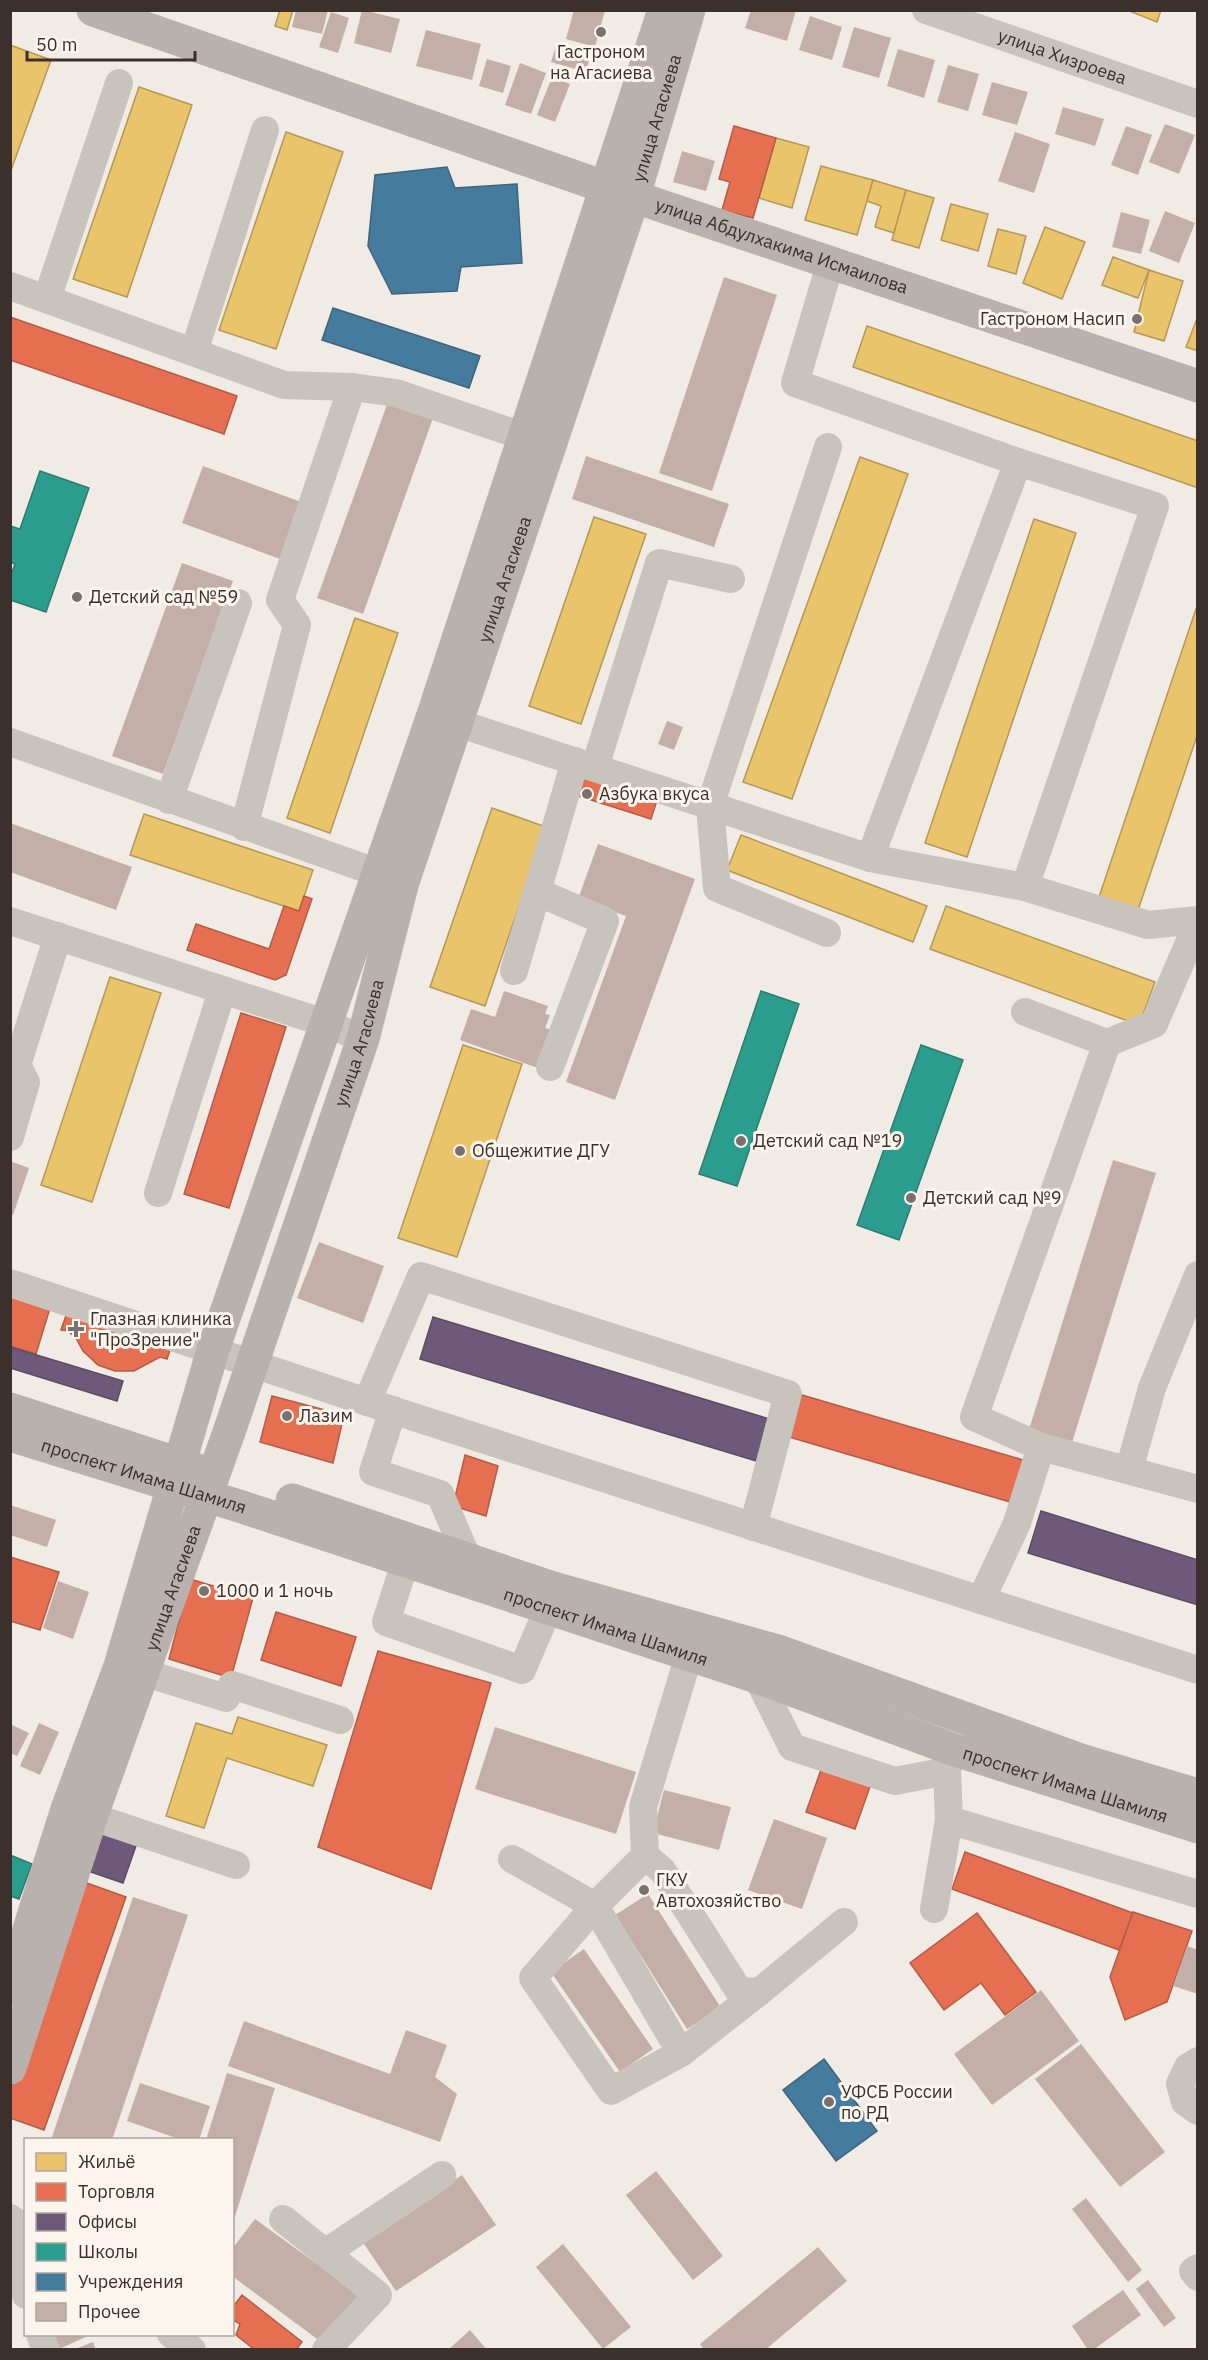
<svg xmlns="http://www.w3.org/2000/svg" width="1208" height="2360" font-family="'IBM Plex Sans',sans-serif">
<rect width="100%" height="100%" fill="#f0ebe5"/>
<g fill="#e9c46a" stroke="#b59857" stroke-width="1.5">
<path d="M 280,10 L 293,10 L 287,30 L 275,26 Z"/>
<path d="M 1127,10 L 1161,10 L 1157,22 Z"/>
<path d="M 10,45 L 51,60 L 10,173 Z"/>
<path d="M 139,87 L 192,105 L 127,297 L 73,279 Z"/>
<path d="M 286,132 L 343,152 L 276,349 L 219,330 Z"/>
<path d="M 776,138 L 809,147 L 792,208 L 759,198 Z"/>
<path d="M 821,166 L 873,180 L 857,235 L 805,220 Z"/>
<path d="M 873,180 L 906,190 L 894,233 L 875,227 L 881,206 L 867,201 Z"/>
<path d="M 906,190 L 934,198 L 919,248 L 892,240 Z"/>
<path d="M 951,204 L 988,214 L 978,251 L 941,240 Z"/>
<path d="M 1045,227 L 1085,242 L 1062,299 L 1023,283 Z"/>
<path d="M 998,229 L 1026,236 L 1016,274 L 988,266 Z"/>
<path d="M 1113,257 L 1149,270 L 1138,298 L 1102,285 Z"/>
<path d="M 1149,270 L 1183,281 L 1164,341 L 1134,332 Z"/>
<path d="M 1198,316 L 1198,351 L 1186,347 Z"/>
<path d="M 867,326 L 1198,441 L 1198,488 L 853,367 Z"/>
<path d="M 860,457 L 908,474 L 792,799 L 743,782 Z"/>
<path d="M 594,517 L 646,534 L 581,724 L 529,706 Z"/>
<path d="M 1034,519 L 1076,533 L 967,857 L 925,843 Z"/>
<path d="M 1198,603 L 1198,733 L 1136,916 L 1097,903 Z"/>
<path d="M 355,618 L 398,633 L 330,833 L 287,818 Z"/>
<path d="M 492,808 L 546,827 L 485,1006 L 430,987 Z"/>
<path d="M 144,814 L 313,870 L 299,911 L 130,855 Z"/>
<path d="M 741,835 L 927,906 L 913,942 L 727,870 Z"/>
<path d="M 946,906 L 1155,982 L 1139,1025 L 930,949 Z"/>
<path d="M 110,977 L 161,993 L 92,1202 L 41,1185 Z"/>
<path d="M 463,1045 L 522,1064 L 457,1257 L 398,1238 Z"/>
<path d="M 238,1717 L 327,1745 L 313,1786 L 227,1758 L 204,1828 L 166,1816 L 196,1723 L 232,1734 Z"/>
</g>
<g fill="#e76f51" stroke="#b35c46" stroke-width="1.5">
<path d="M 734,126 L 776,138 L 753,218 L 722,210 L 730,182 L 719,179 Z"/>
<path d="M 10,317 L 237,396 L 224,434 L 10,360 Z"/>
<path d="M 595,768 L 659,794 L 651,819 L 569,793 Z"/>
<path d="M 304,896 L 312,899 L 286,975 L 275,980 L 187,950 L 196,924 L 269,949 L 284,906 L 299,911 Z"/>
<path d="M 241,1013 L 286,1027 L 229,1208 L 184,1194 Z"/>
<path d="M 10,1296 L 50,1308 L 36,1354 L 10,1346 Z"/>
<path d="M 67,1313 L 172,1344 L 167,1359 L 160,1357 L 134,1371 L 115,1371 L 98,1365 L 83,1351 L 76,1338 L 68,1331 L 61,1330 Z"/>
<path d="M 802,1395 L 1030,1462 L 1017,1504 L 789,1437 Z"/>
<path d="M 272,1396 L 344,1415 L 333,1463 L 260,1442 Z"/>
<path d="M 465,1455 L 498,1466 L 486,1516 L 453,1506 Z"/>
<path d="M 10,1557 L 59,1572 L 40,1630 L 10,1621 Z"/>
<path d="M 190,1579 L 253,1598 L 231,1678 L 169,1659 Z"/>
<path d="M 276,1612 L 356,1637 L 341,1686 L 261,1660 Z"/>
<path d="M 378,1651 L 491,1683 L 431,1889 L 318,1847 Z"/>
<path d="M 823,1764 L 872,1781 L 855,1829 L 806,1812 Z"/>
<path d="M 965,1852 L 1133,1913 L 1119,1950 L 952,1889 Z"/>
<path d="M 84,1882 L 126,1897 L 44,2130 L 10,2118 L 10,2090 Z"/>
<path d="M 1133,1912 L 1192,1931 L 1167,2002 L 1125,2020 L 1110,1977 Z"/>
<path d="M 977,1913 L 1036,1992 L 1005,2015 L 981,1983 L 944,2010 L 910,1963 Z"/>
<path d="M 242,2295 L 302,2342 L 296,2350 L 255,2350 L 236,2335 L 240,2324 L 232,2319 L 232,2308 Z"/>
</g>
<g fill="#6d597a" stroke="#5e4d62" stroke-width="1.5">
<path d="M 433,1317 L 776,1421 L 763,1463 L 420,1359 Z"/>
<path d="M 10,1347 L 123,1381 L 117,1401 L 10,1368 Z"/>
<path d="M 1041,1511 L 1198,1560 L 1198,1605 L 1028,1553 Z"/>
<path d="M 101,1828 L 138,1840 L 123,1883 L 88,1871 Z"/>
</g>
<g fill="#2a9d8f" stroke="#2f7c71" stroke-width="1.5">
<path d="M 40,471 L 89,488 L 46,612 L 10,600 L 10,578 L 15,564 L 10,562 L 10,526 L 20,529 Z"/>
<path d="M 761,991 L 799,1004 L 737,1186 L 699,1174 Z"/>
<path d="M 921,1045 L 963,1060 L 899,1240 L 857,1225 Z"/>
<path d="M 10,1855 L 32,1864 L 19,1899 L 10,1896 Z"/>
</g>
<g fill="#457b9d" stroke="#42647b" stroke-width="1.5">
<path d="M 447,167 L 455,188 L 517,184 L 522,263 L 461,267 L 457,291 L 392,294 L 368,246 L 375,175 Z"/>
<path d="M 333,308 L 480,356 L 469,388 L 322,340 Z"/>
<path d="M 824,2059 L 877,2131 L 836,2161 L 783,2090 Z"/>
</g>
<g fill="#c3afa7">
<path d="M 296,10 L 328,10 L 322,34 L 292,27 Z"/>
<path d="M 362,10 L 400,19 L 391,53 L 354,43 Z"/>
<path d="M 574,10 L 605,10 L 595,47 L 566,39 Z"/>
<path d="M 751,10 L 796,10 L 787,41 L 745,28 Z"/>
<path d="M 331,12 L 349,18 L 338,53 L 319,47 Z"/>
<path d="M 810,16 L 842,27 L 832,60 L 799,50 Z"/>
<path d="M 854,27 L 891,38 L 879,78 L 842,67 Z"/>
<path d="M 426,30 L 481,44 L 472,80 L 416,66 Z"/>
<path d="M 557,43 L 591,53 L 586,72 L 551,62 Z"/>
<path d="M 898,49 L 935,60 L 924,98 L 887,86 Z"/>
<path d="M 487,59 L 511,66 L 503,93 L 479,86 Z"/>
<path d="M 520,63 L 546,73 L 531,114 L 505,105 Z"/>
<path d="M 948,65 L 979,74 L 968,111 L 937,102 Z"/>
<path d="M 552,77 L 570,84 L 555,122 L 537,115 Z"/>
<path d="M 992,82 L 1028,92 L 1017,125 L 982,115 Z"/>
<path d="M 1063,107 L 1104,119 L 1095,146 L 1055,134 Z"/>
<path d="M 1165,124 L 1195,135 L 1179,174 L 1149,162 Z"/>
<path d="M 1126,126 L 1152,135 L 1138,175 L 1111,165 Z"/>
<path d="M 1015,132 L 1050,144 L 1034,193 L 998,181 Z"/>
<path d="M 682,151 L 715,161 L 706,191 L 673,182 Z"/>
<path d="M 1165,211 L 1195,223 L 1179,263 L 1149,251 Z"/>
<path d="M 1121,212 L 1150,220 L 1141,254 L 1112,247 Z"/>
<path d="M 724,277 L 777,295 L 712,491 L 659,473 Z"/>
<path d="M 388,402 L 433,418 L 363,614 L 317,598 Z"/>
<path d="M 586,456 L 729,504 L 714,547 L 572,499 Z"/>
<path d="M 203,466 L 304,503 L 283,560 L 182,523 Z"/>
<path d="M 182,563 L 233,581 L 163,774 L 112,756 Z"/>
<path d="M 667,721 L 683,727 L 674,750 L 658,744 Z"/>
<path d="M 10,823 L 132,867 L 116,910 L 10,872 Z"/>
<path d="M 598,844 L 695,879 L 615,1100 L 566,1082 L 626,916 L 578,899 Z"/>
<path d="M 504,991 L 548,1006 L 545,1014 L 550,1015 L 545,1028 L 551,1030 L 538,1068 L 460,1040 L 471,1009 L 495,1017 Z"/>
<path d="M 1113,1160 L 1156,1173 L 1070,1449 L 1027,1436 Z"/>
<path d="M 10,1161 L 29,1168 L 13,1215 L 10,1214 Z"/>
<path d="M 319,1242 L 384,1266 L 363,1323 L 297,1298 Z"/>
<path d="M 10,1505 L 56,1520 L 47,1547 L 10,1535 Z"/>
<path d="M 58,1581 L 89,1592 L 73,1639 L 43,1628 Z"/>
<path d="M 39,1723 L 59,1732 L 40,1775 L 20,1766 Z"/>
<path d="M 10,1724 L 29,1733 L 17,1756 L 10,1753 Z"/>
<path d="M 495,1727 L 636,1772 L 616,1834 L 475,1789 Z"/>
<path d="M 664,1790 L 731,1807 L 719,1850 L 653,1833 Z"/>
<path d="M 774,1819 L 827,1838 L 802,1909 L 748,1890 Z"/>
<path d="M 648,1894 L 721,2008 L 687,2029 L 615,1915 Z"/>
<path d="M 133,1897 L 188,1915 L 112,2140 L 51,2140 Z"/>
<path d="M 1187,1946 L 1198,1950 L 1198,1994 L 1173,1986 Z"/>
<path d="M 584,1949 L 653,2049 L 620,2072 L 551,1972 Z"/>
<path d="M 1041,1990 L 1079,2041 L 992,2105 L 954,2054 Z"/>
<path d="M 244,2021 L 390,2074 L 406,2030 L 447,2045 L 435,2077 L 457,2094 L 440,2142 L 228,2066 Z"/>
<path d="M 1081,2044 L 1165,2152 L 1120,2187 L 1035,2079 Z"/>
<path d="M 227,2073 L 275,2088 L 233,2223 L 232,2140 L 206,2140 Z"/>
<path d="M 140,2083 L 210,2106 L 199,2140 L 182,2140 L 127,2121 Z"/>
<path d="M 656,2171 L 723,2256 L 693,2280 L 626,2195 Z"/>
<path d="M 462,2175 L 496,2225 L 396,2291 L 362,2241 Z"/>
<path d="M 1086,2198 L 1142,2270 L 1128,2282 L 1072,2209 Z"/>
<path d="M 255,2219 L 364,2298 L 328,2347 L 232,2276 L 232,2249 Z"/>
<path d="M 563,2244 L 631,2327 L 603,2349 L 536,2267 Z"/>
<path d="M 818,2247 L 847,2281 L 765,2350 L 704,2350 L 700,2344 Z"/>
<path d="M 1148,2280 L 1176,2318 L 1164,2327 L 1136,2289 Z"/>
<path d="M 1123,2290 L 1141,2315 L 1093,2350 L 1088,2350 L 1072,2326 Z"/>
<path d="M 470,2330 L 487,2350 L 448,2350 Z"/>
<path d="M 53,2334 L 87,2334 L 88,2336 L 59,2349 Z"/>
<path d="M 93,2342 L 96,2350 L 75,2350 L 75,2349 Z"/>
</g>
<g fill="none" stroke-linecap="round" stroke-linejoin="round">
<g stroke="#c9c3be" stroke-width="28">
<path id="s1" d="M 926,10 L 1198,104"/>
<path d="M 831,261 L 795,383 L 1018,462 L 1155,506 L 1025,887"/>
<path d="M 10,286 L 284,385 L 352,387 L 396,393 L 546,444"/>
<path d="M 47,299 L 119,83"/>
<path d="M 194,352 L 265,130"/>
<path d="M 436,716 L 870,858 L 1025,887 L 1148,925 L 1198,920"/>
<path d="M 10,742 L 398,880"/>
<path d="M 595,767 L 659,563 L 731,579"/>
<path d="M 169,800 L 238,603"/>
<path d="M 244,827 L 297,625 L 280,600 L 352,387"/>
<path d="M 870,858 L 1018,462"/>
<path d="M 537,892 L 605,921 L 550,1067"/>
<path d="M 10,921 L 328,1024 L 363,1039"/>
<path d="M 827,933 L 717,888 L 710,806 L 828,447"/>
<path d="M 514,971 L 575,761"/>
<path d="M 1025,1012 L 1107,1043"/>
<path d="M 10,1137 L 26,1082 L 17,1065 L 58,936"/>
<path d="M 158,1193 L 222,991"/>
<path d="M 10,1283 L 355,1398 L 1198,1670"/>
<path d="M 367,1402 L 421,1276 L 788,1394 L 753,1527"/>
<path d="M 393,1410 L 373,1472 L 440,1494 L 467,1557"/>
<path d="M 1041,1447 L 974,1417 L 1107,1043 L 1154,1024 L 1198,922"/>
<path d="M 1129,1470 L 1152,1388 L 1198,1275"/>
<path d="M 405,1563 L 386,1622 L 522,1670 L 548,1609"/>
<path d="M 981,1600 L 1017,1523 L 1041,1447 L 1198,1489"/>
<path d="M 689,1655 L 643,1807 L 645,1856 L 662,1870 L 739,1991 L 759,1992 L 844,1922"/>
<path d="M 142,1672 L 226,1698 L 232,1685 L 340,1720"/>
<path d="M 757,1677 L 792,1747 L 895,1781 L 947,1771"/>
<path d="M 952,1749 L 947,1771 L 949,1820 L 1198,1894"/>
<path d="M 69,1809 L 236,1865"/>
<path d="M 645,1856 L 595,1906 L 681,2053 L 759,1992"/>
<path d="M 512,1859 L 595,1906 L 533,1978 L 611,2091 L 681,2053"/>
<path d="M 934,1909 L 949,1820"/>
<path d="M 1198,2061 L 1188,2067 L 1180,2084 L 1185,2102 L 1198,2111"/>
<path d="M 10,2218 L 26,2229"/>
<path d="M 283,2219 L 378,2295 L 326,2350"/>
<path d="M 10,2241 L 13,2262 L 26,2295"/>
<path d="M 325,2253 L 442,2175"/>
<path d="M 1198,2268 L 1193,2271 L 1198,2277"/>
<path d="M 40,2334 L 46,2350"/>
<path d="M 171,2334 L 192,2350"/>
</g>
<g stroke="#b8b1ad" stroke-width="33">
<path id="s2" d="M 93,10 L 605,187 L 1198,386"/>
<path d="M 10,1409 L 195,1469"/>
<path id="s3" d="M 10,1435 L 239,1506 L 757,1677 L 952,1749 L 1198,1827"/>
<path d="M 292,1500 L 553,1588 L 781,1652 L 1081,1760 L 1198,1795"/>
<path d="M 10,1989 L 67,1809 L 120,1666 L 213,1350 L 433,715 L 664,10"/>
<path id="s4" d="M 10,2068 L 92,1815 L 229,1432 L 363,1039 L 403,882 L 634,196 L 689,10"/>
</g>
</g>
<g fill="#7a716c" stroke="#fbf5ee" stroke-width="2">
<circle cx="601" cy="32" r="6"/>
<circle cx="1137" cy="319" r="6"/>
<circle cx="77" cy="597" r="6"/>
<circle cx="587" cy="794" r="6"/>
<circle cx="741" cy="1141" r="6"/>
<circle cx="460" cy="1151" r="6"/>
<circle cx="911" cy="1198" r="6"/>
<path d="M73 1320h6v6h6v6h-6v6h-6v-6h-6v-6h6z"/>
<circle cx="287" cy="1416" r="6"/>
<circle cx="204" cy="1591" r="6"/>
<circle cx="644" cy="1890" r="6"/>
<circle cx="829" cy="2102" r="6"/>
</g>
<g text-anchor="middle" stroke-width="6" stroke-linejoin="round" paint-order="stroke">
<g font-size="18" fill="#3b302b" stroke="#fbf5ee" text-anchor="start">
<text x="601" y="58" text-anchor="middle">Гастроном<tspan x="601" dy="21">на Агасиева</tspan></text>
<text x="1125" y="325" text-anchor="end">Гастроном Насип</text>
<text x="89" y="603">Детский сад №59</text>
<text x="599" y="800">Азбука вкуса</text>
<text x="753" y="1147">Детский сад №19</text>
<text x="472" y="1157">Общежитие ДГУ</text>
<text x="923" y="1204">Детский сад №9</text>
<text x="90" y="1325">Глазная клиника<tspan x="90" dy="21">"ПроЗрение"</tspan></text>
<text x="299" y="1422">Лазим</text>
<text x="216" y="1597">1000 и 1 ночь</text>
<text x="656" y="1886">ГКУ<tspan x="656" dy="21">Автохозяйство</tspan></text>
<text x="841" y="2098">УФСБ России<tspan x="841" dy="21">по РД</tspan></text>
</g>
<g font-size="18" fill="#3b302b" stroke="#fbf5ee">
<text dy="6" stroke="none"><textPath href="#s1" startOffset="144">улица Хизроева</textPath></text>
<text dy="6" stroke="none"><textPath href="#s4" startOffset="2055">улица Агасиева</textPath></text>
<text dy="6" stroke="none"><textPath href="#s2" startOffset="728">улица Абдулхакима Исмаилова</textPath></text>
<text dy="6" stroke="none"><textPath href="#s4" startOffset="1569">улица Агасиева</textPath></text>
<text dy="6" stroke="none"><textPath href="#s4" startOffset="1083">улица Агасиева</textPath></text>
<text dy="6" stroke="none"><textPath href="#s3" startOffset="140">проспект Имама Шамиля</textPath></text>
<text dy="6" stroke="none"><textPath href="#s4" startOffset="507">улица Агасиева</textPath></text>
<text dy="6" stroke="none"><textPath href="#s3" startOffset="626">проспект Имама Шамиля</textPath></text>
<text dy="6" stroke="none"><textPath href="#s3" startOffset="1112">проспект Имама Шамиля</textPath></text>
</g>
</g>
<rect width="1208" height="2360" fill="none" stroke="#3b302b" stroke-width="24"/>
<rect x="24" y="2138" width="210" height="198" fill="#fbf5ee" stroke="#aea6a0" stroke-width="1.5"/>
<rect x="36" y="2153" width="30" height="18" fill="#e9c46a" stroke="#aea6a0" stroke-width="1.5"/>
<text x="78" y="2168" font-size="18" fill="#3b302b">Жильё</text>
<rect x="36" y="2183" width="30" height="18" fill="#e76f51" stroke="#aea6a0" stroke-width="1.5"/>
<text x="78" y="2198" font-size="18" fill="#3b302b">Торговля</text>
<rect x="36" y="2213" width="30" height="18" fill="#6d597a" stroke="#aea6a0" stroke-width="1.5"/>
<text x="78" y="2228" font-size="18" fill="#3b302b">Офисы</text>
<rect x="36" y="2243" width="30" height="18" fill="#2a9d8f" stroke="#aea6a0" stroke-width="1.5"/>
<text x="78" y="2258" font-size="18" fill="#3b302b">Школы</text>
<rect x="36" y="2273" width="30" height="18" fill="#457b9d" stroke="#aea6a0" stroke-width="1.5"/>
<text x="78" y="2288" font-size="18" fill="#3b302b">Учреждения</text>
<rect x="36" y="2303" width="30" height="18" fill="#c3afa7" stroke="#aea6a0" stroke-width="1.5"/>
<text x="78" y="2318" font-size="18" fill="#3b302b">Прочее</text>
<path d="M27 51v9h168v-9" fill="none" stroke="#3b302b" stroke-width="3"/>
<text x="36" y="51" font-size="18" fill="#3b302b" stroke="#fbf5ee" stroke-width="4.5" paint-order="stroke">50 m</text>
</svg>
